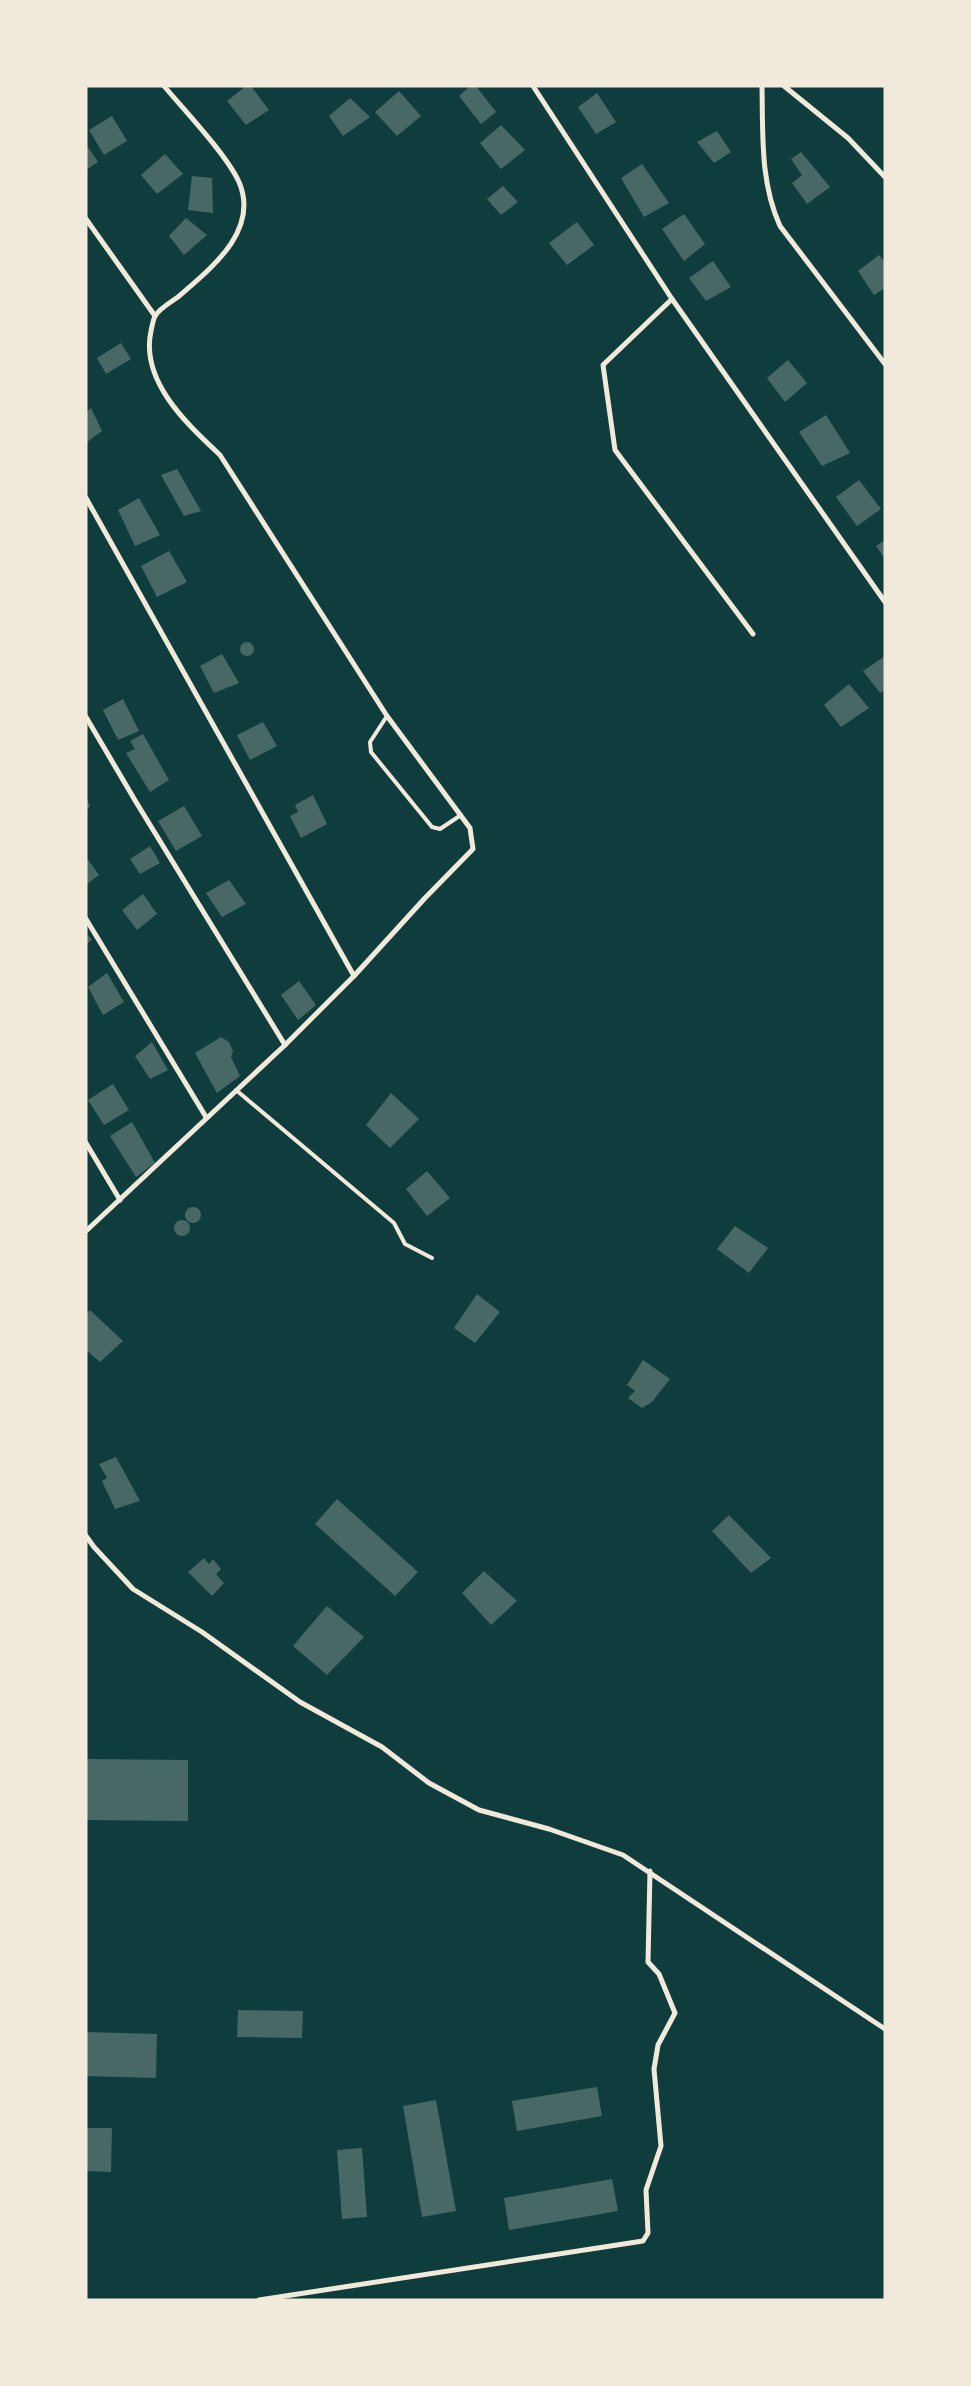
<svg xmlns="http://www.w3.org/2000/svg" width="971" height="2386" font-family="Ubuntu,sans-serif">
<rect width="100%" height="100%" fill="#0f3d3e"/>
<g fill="#486865">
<path d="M 246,86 L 251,86 L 269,110 L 246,125 L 227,101 Z"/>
<path d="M 470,86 L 476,86 L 496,112 L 481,124 L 459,96 Z"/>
<path d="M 399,91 L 421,116 L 397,136 L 375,112 Z"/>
<path d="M 597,93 L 616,122 L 596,134 L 578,107 Z"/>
<path d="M 350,98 L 370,117 L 343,136 L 329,116 Z"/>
<path d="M 112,116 L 127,141 L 104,155 L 89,130 Z"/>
<path d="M 501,125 L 525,150 L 501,169 L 480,143 Z"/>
<path d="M 717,131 L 731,152 L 714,163 L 697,142 Z"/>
<path d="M 86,144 L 98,162 L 86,170 Z"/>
<path d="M 801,152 L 830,187 L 807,204 L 792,183 L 802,175 L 791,159 Z"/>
<path d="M 165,154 L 183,174 L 157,194 L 141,175 Z"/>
<path d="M 642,164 L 669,203 L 644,217 L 621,178 Z"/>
<path d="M 192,176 L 212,178 L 213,213 L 188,210 Z"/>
<path d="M 503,186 L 518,202 L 501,215 L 487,199 Z"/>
<path d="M 684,214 L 705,244 L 684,261 L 662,229 Z"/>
<path d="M 186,218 L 207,235 L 184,255 L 169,236 Z"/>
<path d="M 577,222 L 594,245 L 567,265 L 549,243 Z"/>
<path d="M 879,255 L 885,262 L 885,288 L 874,295 L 858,271 Z"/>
<path d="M 713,261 L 731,287 L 706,301 L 689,278 Z"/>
<path d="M 121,343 L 131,359 L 106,374 L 97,358 Z"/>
<path d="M 788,360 L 807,383 L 785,402 L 767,378 Z"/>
<path d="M 91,408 L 102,431 L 86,443 L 86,412 Z"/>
<path d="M 826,415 L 850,453 L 822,466 L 799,432 Z"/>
<path d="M 177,469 L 201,511 L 184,516 L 161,475 Z"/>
<path d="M 859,480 L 881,509 L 857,526 L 836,497 Z"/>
<path d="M 139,498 L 160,535 L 135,546 L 118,510 Z"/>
<path d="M 885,540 L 885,559 L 876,546 Z"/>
<path d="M 169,551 L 187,582 L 157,597 L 141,566 Z"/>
<circle cx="247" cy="649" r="7"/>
<path d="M 222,654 L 239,683 L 214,693 L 200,666 Z"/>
<path d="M 885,656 L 885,690 L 880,693 L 863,671 Z"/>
<path d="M 849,684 L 869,708 L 841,727 L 824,705 Z"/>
<path d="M 123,699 L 139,731 L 118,740 L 103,710 Z"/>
<path d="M 263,722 L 277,746 L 250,760 L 237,735 Z"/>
<path d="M 143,734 L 169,780 L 150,792 L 126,753 L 135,749 L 130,741 Z"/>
<path d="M 313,795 L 327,824 L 301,838 L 290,816 L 298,812 L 295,805 Z"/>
<path d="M 86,798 L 90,806 L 86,811 Z"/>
<path d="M 184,806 L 202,836 L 176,851 L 158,821 Z"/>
<path d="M 150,846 L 160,863 L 140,874 L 130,859 Z"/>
<path d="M 86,857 L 99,875 L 86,885 Z"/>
<path d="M 229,880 L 246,904 L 222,917 L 206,893 Z"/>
<path d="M 143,894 L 157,914 L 137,930 L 122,910 Z"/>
<path d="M 86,933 L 92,940 L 86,944 Z"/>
<path d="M 107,973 L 124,1002 L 103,1015 L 88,987 Z"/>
<path d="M 299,981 L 316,1005 L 298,1020 L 281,995 Z"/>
<path d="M 221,1037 L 229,1042 L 233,1051 L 231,1057 L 240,1076 L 217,1093 L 195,1053 Z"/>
<path d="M 152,1042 L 168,1070 L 150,1079 L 135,1056 Z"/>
<path d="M 113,1084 L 129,1110 L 104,1125 L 88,1100 Z"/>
<path d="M 391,1093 L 419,1119 L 390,1148 L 366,1125 Z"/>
<path d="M 132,1122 L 155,1163 L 136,1177 L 110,1136 Z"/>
<path d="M 427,1171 L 450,1198 L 427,1216 L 406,1189 Z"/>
<circle cx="193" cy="1215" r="8"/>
<circle cx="182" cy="1228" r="8"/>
<path d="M 735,1226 L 768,1248 L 749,1273 L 717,1249 Z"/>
<path d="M 477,1294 L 500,1312 L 475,1343 L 454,1328 Z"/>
<path d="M 90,1310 L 123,1341 L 100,1362 L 86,1350 L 86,1314 Z"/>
<path d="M 643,1360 L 670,1379 L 652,1402 L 642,1408 L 628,1398 L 635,1391 L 627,1385 Z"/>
<path d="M 116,1457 L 140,1501 L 115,1509 L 102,1481 L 107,1478 L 99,1464 Z"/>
<path d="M 337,1499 L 418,1572 L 395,1596 L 315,1524 Z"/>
<path d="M 729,1515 L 771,1558 L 751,1573 L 712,1531 Z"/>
<path d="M 204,1558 L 209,1564 L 213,1559 L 221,1569 L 216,1574 L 224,1583 L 212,1596 L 188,1572 Z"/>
<path d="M 484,1571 L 517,1601 L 491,1625 L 462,1593 Z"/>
<path d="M 327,1606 L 364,1637 L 327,1675 L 293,1646 Z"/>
<path d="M 86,1759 L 188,1760 L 188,1821 L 86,1820 Z"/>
<path d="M 238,2010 L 303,2011 L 302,2038 L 237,2037 Z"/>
<path d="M 86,2032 L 157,2034 L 156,2078 L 86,2076 Z"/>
<path d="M 597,2087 L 602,2116 L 517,2131 L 512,2101 Z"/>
<path d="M 436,2100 L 456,2211 L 422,2217 L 403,2106 Z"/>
<path d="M 86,2128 L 112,2128 L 111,2172 L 86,2171 Z"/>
<path d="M 362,2148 L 367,2217 L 342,2219 L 337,2150 Z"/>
<path d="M 612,2179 L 618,2211 L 509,2230 L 504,2198 Z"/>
</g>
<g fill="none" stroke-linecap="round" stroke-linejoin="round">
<g stroke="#f1e9da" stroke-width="4">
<path d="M 387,716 L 370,742 L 371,752 L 432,827 L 440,829 L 461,815"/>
<path d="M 236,1090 L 394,1223 L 405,1244 L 432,1258"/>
</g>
<g stroke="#f1e9da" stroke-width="5">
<path d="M 533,86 L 672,299 L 885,602"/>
<path d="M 762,86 C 763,134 760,182 780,226 L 885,364"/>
<path d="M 784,86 L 848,138 L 885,177"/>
<path d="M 86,219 L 155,316"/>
<path d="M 672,299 L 603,365 L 615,450 L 753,634"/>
<path d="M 86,498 L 354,976"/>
<path d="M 86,717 L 136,802 L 285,1045"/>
<path d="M 86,919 L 206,1117"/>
<path d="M 86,1143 L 120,1200"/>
<path d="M 86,1231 L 285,1045 L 354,976 L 425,898 L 473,849 L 470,828 L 387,716 L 220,455 C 187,424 140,381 151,331 C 152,327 153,320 155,316 C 159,309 171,302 178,297 C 210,269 260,231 239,182 C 226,154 185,111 164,86"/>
<path d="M 86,1536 L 94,1547 L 133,1589 L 202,1632 L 300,1702 L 382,1747 L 429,1783 L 479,1810 L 549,1829 L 623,1855 L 885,2029"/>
<path d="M 259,2300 L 643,2241 L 648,2233 L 646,2190 L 661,2146 L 654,2069 L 658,2045 L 675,2013 L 659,1974 L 648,1962 L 650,1871"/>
</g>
</g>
<rect width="971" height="2386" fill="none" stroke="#f1e9da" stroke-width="175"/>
</svg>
